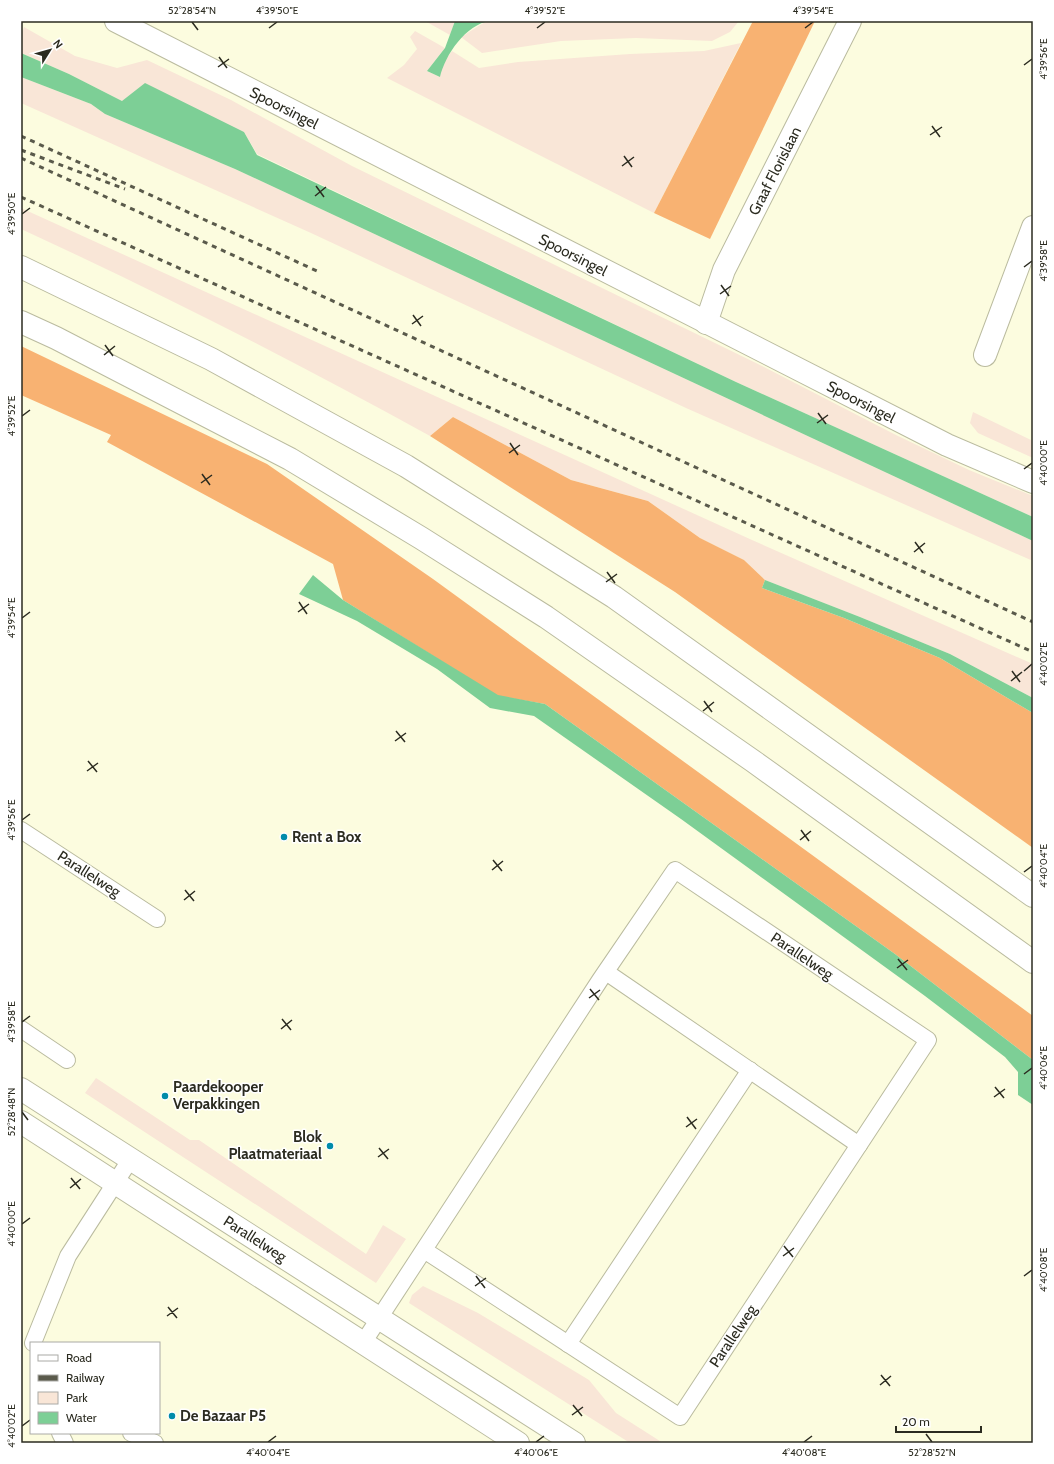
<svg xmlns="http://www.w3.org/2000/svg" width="1054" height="1464" font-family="Cabin,sans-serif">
<rect width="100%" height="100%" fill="#fcfcdf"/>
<g fill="#f9e6d7">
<path d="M 425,21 L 455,21 L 450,35 Z"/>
<path d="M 490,21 L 739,21 L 730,32 L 712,41 L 636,38 L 561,41 L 482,53 L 461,37 L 485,22 Z"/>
<path d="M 24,27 L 75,56 L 117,68 L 147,60 L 231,100 L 352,166 L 758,364 L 896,435 L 969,470 L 1033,496 L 1033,517 L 736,382 L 257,154 L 244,132 L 122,101 L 69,74 L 21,53 L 21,35 Z"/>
<path d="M 415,31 L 445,48 L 427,71 L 440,77 L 443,63 L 452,51 L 479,68 L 518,62 L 630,54 L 704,51 L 741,43 L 654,213 L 387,78 L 404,65 L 417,49 L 410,37 Z"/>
<path d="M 21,77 L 91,104 L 105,114 L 235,169 L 1033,541 L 1033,561 L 686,408 L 311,233 L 21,103 Z"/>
<path d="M 21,208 L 752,540 L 1033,664 L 1033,698 L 950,654 L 860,617 L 765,580 L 744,560 L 700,538 L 648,501 L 571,480 L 453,417 L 430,436 C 296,362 160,293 21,229 Z"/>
<path d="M 973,412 L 1033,441 L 1033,458 L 978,433 L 970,423 Z"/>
<path d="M 96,1078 L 190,1140 L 199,1140 L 366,1254 L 383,1225 L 406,1239 L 376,1283 L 85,1093 Z"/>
<path d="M 423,1286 L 478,1313 L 589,1380 L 616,1413 L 663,1443 L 630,1443 L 409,1303 L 412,1295 Z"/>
</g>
<g fill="#f8b272">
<path d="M 753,21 L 815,21 L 710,239 L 654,213 Z"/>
<path d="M 21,346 L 267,464 L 433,579 L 1033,1016 L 1033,1060 L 895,954 L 545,704 L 498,696 L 343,600 L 333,564 L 107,442 L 111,435 L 21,395 Z"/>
<path d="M 453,417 L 571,480 L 648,501 L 700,538 L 744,560 L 765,580 L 762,588 L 844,618 L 940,658 L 1033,713 L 1033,848 L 675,592 L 430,436 Z"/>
</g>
<g fill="#7dcf96">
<path d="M 455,21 L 490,21 C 466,24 445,55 440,77 L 427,71 L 445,48 Z"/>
<path d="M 21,53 L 69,74 L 122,101 L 145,83 L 244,132 L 257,155 L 736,382 L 1033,517 L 1033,541 L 235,169 L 105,114 L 91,104 L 21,77 Z"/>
<path d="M 313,575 L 343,600 L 498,695 L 545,704 L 895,954 L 1033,1060 L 1033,1105 L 1018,1095 L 1018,1072 L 1005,1057 L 925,996 L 681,819 L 534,716 L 490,708 L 437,669 L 357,621 L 299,594 Z"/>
<path d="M 765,580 L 860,617 L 950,654 L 1033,698 L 1033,713 L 940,658 L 844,618 L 762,588 Z"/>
</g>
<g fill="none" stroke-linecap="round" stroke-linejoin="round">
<g stroke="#babb9f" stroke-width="18">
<g id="lane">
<path d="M 21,830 L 157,919"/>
<path d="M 606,972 L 859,1145"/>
<path d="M 21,1029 L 67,1060"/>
<path d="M 33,1343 L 68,1256 L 130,1160"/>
<path d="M 363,1343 L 600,980 L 675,870 L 928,1040 L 680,1417 L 424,1250"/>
<path d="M 568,1344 L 750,1070"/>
<path d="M 60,1433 L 65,1443"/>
<path d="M 131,1433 L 155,1443"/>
</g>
</g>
<g stroke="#babb9f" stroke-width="24">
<path id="street" d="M 985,355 L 1033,227"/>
</g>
<g stroke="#babb9f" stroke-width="24">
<g id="secondary">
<path d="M 116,21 L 947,445 L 1033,482"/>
<path d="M 706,323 L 724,270 L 850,21"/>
<path d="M 21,1089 L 574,1443"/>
<path d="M 21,1122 L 518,1443"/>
</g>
</g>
<g stroke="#babb9f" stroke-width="24">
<g id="highway">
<path d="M 21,267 L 211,359 L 406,466 L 614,597 L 1033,896"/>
<path d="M 21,322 L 56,338 L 290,459 L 421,538 L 546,617 L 753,761 L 1033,962"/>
</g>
</g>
<use href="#lane" stroke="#fff" stroke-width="16"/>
<use href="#street" stroke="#fff" stroke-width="22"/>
<use href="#secondary" stroke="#fff" stroke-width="22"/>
<use href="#highway" stroke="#fff" stroke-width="22"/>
<g stroke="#5a5a4b" stroke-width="3" stroke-dasharray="5 5" stroke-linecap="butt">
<path d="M 21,136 L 317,271"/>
<path d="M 21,150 L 125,189"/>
<path d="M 21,158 L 1033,622"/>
<path d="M 21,197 L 1033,652"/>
</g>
</g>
<path fill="none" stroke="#2b2b20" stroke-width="1.5" d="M 192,22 L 198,30M 269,28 L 277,22M 537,28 L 545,22M 805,28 L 813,22M 219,57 L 227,68M 1024,65 L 1032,59M 218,67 L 229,59M 932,126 L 940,137M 930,135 L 942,127M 624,156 L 632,167M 622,166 L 634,157M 316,186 L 324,197M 315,196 L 326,187M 22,214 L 30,208M 1024,267 L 1032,261M 721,285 L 729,296M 720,294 L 731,286M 413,315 L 421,326M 412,324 L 423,316M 105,345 L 113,356M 104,355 L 115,346M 818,413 L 826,424M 22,416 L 30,410M 817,423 L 828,415M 510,443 L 518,455M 509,453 L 520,445M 1024,469 L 1032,463M 202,474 L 210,485M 201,483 L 212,475M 915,542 L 923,553M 914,552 L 925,543M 607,572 L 615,583M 606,582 L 617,574M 299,602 L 307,614M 298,612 L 309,604M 22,618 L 30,612M 1012,671 L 1020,682M 1024,671 L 1032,664M 1011,681 L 1022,672M 704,701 L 712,712M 703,711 L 714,702M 396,731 L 405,742M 395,741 L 406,733M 88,761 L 97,772M 87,771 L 98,763M 22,820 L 30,814M 801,830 L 809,841M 800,840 L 811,831M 493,860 L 502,871M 492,870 L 503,861M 1024,872 L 1032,866M 185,890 L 194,901M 184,900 L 195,891M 898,959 L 907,970M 897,968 L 908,960M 590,989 L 599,1000M 589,998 L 600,990M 282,1019 L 291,1030M 22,1022 L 30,1016M 281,1029 L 292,1020M 1024,1074 L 1032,1068M 995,1087 L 1004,1098M 994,1097 L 1005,1089M 22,1112 L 28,1120M 687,1117 L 696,1129M 686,1127 L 697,1119M 379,1148 L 388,1159M 378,1157 L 389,1149M 71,1178 L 80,1189M 70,1188 L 81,1179M 22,1224 L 30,1218M 784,1246 L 793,1257M 783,1256 L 794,1248M 476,1276 L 485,1288M 1024,1276 L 1032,1270M 475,1286 L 486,1278M 168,1307 L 177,1318M 167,1316 L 178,1308M 881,1375 L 890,1386M 880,1385 L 891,1376M 573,1405 L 582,1416M 572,1415 L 583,1407M 22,1426 L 30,1420M 926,1434 L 932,1442M 268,1442 L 276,1436M 536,1442 L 544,1436M 804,1442 L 812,1436"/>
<g fill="#008baa" stroke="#fff" stroke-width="1.5">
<circle cx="284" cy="837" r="4"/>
<circle cx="165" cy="1096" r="4"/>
<circle cx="330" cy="1146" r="4"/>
<circle cx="172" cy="1416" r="4"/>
</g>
<g text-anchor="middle" stroke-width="3" stroke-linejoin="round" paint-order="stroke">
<g font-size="15" fill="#2b2b20" stroke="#fff">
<text transform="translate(284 108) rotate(27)" y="5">Spoorsingel</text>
<text transform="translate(775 171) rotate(-63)" y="5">Graaf Florislaan</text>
<text transform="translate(573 255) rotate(27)" y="5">Spoorsingel</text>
<text transform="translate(861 402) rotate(27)" y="5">Spoorsingel</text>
<text transform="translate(89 874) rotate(33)" y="5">Parallelweg</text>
<text transform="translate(802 956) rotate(34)" y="5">Parallelweg</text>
<text transform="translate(255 1239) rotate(33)" y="5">Parallelweg</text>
<text transform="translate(733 1336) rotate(-56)" y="5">Parallelweg</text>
</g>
<g font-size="15" font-weight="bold" fill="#2b2b20" stroke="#fff" text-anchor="start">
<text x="292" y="842">Rent a Box</text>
<text x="173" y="1092">Paardekooper<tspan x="173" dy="17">Verpakkingen</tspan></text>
<text x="322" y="1142" text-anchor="end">Blok<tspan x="322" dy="17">Plaatmateriaal</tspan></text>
<text x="180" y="1421">De Bazaar P5</text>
</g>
</g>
<rect width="1054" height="1464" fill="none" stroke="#ffffff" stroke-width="44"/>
<rect x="30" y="1342" width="130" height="92" fill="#ffffff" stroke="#aaaaa6"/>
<rect x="38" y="1355" width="20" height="6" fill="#ffffff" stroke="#aaaaa6"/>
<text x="66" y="1362" font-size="12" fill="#2b2b20">Road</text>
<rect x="38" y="1375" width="20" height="6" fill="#5a5a4b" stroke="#aaaaa6"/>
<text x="66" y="1382" font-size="12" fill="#2b2b20">Railway</text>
<rect x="38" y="1392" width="20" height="12" fill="#f9e6d7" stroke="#aaaaa6"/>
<text x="66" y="1402" font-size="12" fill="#2b2b20">Park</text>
<rect x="38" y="1412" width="20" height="12" fill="#7dcf96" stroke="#aaaaa6"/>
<text x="66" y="1422" font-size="12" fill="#2b2b20">Water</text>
<g transform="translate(50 50) rotate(53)" stroke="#ffffff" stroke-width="3" paint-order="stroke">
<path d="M0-3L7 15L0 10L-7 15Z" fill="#2b2b20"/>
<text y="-6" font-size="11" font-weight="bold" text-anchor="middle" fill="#2b2b20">N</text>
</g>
<path d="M896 1426v6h85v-6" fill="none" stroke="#2b2b20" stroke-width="2"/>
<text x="902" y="1426" font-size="12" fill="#2b2b20" stroke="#ffffff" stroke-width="3" paint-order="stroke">20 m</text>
<rect x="22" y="22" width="1010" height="1420" fill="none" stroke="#2b2b20" stroke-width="1.5"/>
<g font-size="10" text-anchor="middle" fill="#2b2b20">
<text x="192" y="14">52°28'54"N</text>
<text x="277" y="14">4°39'50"E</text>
<text x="545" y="14">4°39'52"E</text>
<text x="813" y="14">4°39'54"E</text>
<text transform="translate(1043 59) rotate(-90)" y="4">4°39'56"E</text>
<text transform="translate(11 214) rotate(-90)" y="4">4°39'50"E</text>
<text transform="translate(1043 261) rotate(-90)" y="4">4°39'58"E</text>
<text transform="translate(11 416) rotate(-90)" y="4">4°39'52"E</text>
<text transform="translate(1043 463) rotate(-90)" y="4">4°40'00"E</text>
<text transform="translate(11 618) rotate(-90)" y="4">4°39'54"E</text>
<text transform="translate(1043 664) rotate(-90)" y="4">4°40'02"E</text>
<text transform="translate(11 820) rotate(-90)" y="4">4°39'56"E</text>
<text transform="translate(1043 866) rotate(-90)" y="4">4°40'04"E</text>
<text transform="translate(11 1022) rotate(-90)" y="4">4°39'58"E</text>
<text transform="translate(1043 1068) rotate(-90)" y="4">4°40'06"E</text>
<text transform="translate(11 1112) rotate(-90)" y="4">52°28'48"N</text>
<text transform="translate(11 1224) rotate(-90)" y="4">4°40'00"E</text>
<text transform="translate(1043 1270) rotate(-90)" y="4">4°40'08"E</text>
<text transform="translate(11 1426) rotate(-90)" y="4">4°40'02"E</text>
<text x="268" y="1456">4°40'04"E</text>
<text x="536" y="1456">4°40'06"E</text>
<text x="804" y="1456">4°40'08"E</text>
<text x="932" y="1456">52°28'52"N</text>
</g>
</svg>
